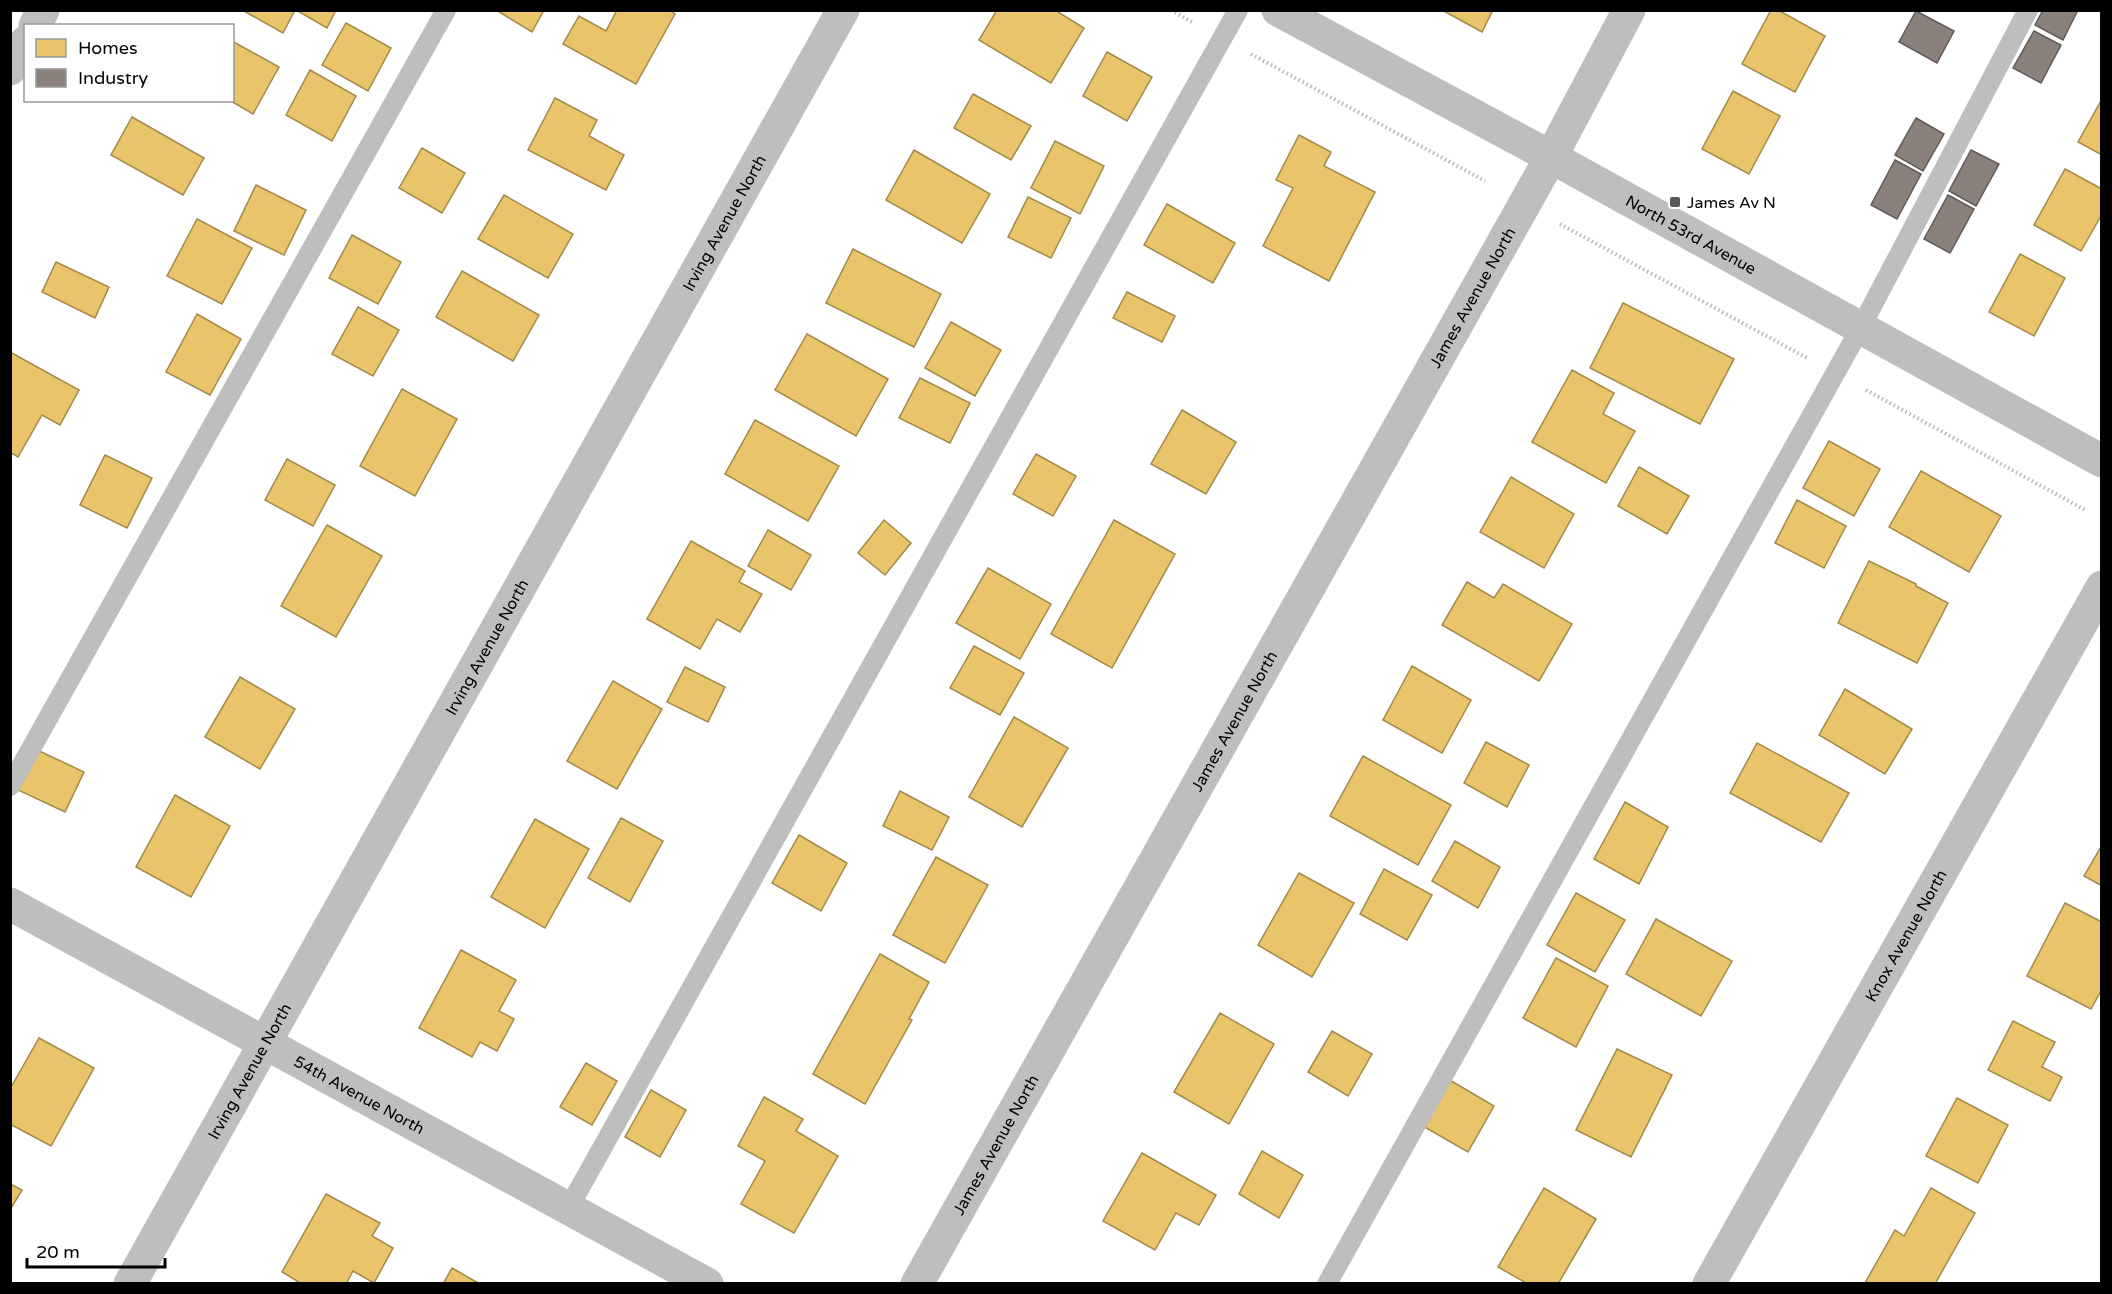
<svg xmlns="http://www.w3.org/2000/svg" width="2112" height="1294" font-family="'Varela Round',sans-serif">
<rect width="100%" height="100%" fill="#fff"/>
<g fill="#e9c46a" stroke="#a3894a" stroke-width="1.5">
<path d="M 242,10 L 295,10 L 283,33 Z"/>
<path d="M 296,10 L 336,10 L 327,28 Z"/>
<path d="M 496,10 L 544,10 L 532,32 Z"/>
<path d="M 617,10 L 669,10 L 675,14 L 636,84 L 563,44 L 579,16 L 606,31 Z"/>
<path d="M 997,10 L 1055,10 L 1084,28 L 1051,83 L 979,40 Z"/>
<path d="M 1442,10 L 1493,10 L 1482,32 Z"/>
<path d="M 1771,10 L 1778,10 L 1825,36 L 1795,92 L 1742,64 Z"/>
<path d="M 346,23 L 391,48 L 368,91 L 322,65 Z"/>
<path d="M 232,41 L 279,67 L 253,114 L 229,100 L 232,100 Z"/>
<path d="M 1107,52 L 1152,77 L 1127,121 L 1083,96 Z"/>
<path d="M 310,70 L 356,96 L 332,141 L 286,115 Z"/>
<path d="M 1733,91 L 1780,116 L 1749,174 L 1702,149 Z"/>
<path d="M 973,94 L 1031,126 L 1011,160 L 954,128 Z"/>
<path d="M 555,98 L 597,120 L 589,136 L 624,155 L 606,190 L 528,150 Z"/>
<path d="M 2102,99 L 2102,155 L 2078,142 Z"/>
<path d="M 132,117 L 204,158 L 183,195 L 111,155 Z"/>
<path d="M 1299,135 L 1331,152 L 1324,166 L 1375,192 L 1329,281 L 1263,246 L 1293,188 L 1276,180 Z"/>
<path d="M 1055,141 L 1104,166 L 1080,214 L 1031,188 Z"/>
<path d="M 422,148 L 465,173 L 442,213 L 399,188 Z"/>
<path d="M 914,150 L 990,194 L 962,243 L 886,200 Z"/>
<path d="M 2065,169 L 2102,189 L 2102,214 L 2081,251 L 2034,225 Z"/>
<path d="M 256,185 L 306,210 L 284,255 L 234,231 Z"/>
<path d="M 504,195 L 573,234 L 548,278 L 478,239 Z"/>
<path d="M 1028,197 L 1071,218 L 1051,258 L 1008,237 Z"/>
<path d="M 1167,204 L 1235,243 L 1213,283 L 1144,245 Z"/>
<path d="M 197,219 L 252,248 L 222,304 L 167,276 Z"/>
<path d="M 352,235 L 401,262 L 378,304 L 329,278 Z"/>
<path d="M 853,249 L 941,294 L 914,347 L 826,303 Z"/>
<path d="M 2020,254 L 2065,278 L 2034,336 L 1989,312 Z"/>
<path d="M 56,262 L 109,287 L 95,318 L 42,292 Z"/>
<path d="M 462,271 L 539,315 L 513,361 L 436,317 Z"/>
<path d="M 1127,292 L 1175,316 L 1162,342 L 1113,318 Z"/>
<path d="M 1623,303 L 1734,359 L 1700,424 L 1590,368 Z"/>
<path d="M 358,307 L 399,330 L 373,376 L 332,354 Z"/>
<path d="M 197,314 L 241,339 L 210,395 L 166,372 Z"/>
<path d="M 951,322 L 1001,350 L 975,396 L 925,368 Z"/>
<path d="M 807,334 L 888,379 L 856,436 L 775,390 Z"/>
<path d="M 10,352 L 79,390 L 60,425 L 42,415 L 18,457 L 10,452 Z"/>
<path d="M 1572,370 L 1614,393 L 1603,414 L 1635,431 L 1606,483 L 1532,442 Z"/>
<path d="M 920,378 L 970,403 L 950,443 L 899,418 Z"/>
<path d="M 402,389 L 457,419 L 415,496 L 360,466 Z"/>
<path d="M 1182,410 L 1236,442 L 1206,494 L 1151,464 Z"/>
<path d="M 755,420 L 839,466 L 808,521 L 725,474 Z"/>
<path d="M 1829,441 L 1880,469 L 1854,516 L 1803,488 Z"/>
<path d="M 1036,454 L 1076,476 L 1053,516 L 1013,494 Z"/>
<path d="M 105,455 L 152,478 L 127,528 L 80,505 Z"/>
<path d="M 287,459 L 335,485 L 313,526 L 265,500 Z"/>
<path d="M 1639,467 L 1689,496 L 1667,534 L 1618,506 Z"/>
<path d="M 1921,471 L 2001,516 L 1969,572 L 1889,527 Z"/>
<path d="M 1511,477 L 1574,514 L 1544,568 L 1480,532 Z"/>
<path d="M 1797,500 L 1846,526 L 1824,568 L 1775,543 Z"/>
<path d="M 884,520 L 911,543 L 885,575 L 858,553 Z"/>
<path d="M 1114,520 L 1175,554 L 1112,668 L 1051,634 Z"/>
<path d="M 327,525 L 382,556 L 336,637 L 281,606 Z"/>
<path d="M 768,530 L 811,555 L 791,590 L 748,566 Z"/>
<path d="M 691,541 L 745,571 L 739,582 L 762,594 L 740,632 L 717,619 L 700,649 L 647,619 Z"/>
<path d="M 1869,561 L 1916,584 L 1916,586 L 1948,603 L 1917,663 L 1838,623 Z"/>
<path d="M 988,568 L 1051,604 L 1020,659 L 956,623 Z"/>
<path d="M 1467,582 L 1494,598 L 1503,584 L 1572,624 L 1539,681 L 1442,625 Z"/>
<path d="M 974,646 L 1024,673 L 1000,715 L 950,688 Z"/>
<path d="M 1412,666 L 1471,700 L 1442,753 L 1383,720 Z"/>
<path d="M 685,667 L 725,687 L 708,722 L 667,702 Z"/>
<path d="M 240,677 L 295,709 L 260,769 L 205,737 Z"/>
<path d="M 613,681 L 662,709 L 617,789 L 567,761 Z"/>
<path d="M 1845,689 L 1912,729 L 1885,774 L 1819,735 Z"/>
<path d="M 1014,717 L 1068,748 L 1022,827 L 969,797 Z"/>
<path d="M 1486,742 L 1529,765 L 1507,807 L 1464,783 Z"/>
<path d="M 1757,743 L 1849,793 L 1821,842 L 1730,793 Z"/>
<path d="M 35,749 L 84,772 L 65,812 L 16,789 Z"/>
<path d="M 1363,756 L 1451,805 L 1418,865 L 1330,816 Z"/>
<path d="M 900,791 L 949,817 L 932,850 L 883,826 Z"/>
<path d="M 175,795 L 230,826 L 191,897 L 136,867 Z"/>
<path d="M 1625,802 L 1668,827 L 1639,884 L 1594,859 Z"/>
<path d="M 621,818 L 663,841 L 630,902 L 588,878 Z"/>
<path d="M 535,819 L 589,849 L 545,928 L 491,897 Z"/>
<path d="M 799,835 L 847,863 L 821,911 L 772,883 Z"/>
<path d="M 1455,841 L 1500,867 L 1478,908 L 1432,881 Z"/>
<path d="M 2102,845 L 2102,886 L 2084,876 Z"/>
<path d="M 936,857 L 988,885 L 945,963 L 893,935 Z"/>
<path d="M 1384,869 L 1432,895 L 1407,940 L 1360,914 Z"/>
<path d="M 1299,873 L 1354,903 L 1312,977 L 1258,945 Z"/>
<path d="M 1576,893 L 1625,920 L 1595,972 L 1547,945 Z"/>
<path d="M 2065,903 L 2102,922 L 2102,989 L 2091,1009 L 2027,976 Z"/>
<path d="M 1656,919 L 1732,961 L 1701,1016 L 1626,974 Z"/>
<path d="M 461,950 L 516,980 L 499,1011 L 514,1019 L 497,1051 L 480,1042 L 472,1057 L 419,1028 Z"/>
<path d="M 880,954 L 929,982 L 909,1019 L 912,1020 L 865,1104 L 813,1074 Z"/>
<path d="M 1556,958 L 1608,986 L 1576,1047 L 1523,1018 Z"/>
<path d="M 1220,1013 L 1274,1044 L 1229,1124 L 1174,1092 Z"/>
<path d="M 2013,1021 L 2055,1042 L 2042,1067 L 2062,1077 L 2050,1101 L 1988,1070 Z"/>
<path d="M 1332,1031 L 1372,1054 L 1348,1096 L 1308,1072 Z"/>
<path d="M 39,1038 L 94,1068 L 51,1146 L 10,1124 L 10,1089 Z"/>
<path d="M 1617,1049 L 1672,1075 L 1631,1157 L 1576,1130 Z"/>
<path d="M 586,1063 L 617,1081 L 592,1125 L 560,1107 Z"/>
<path d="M 1448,1079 L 1494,1106 L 1468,1152 L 1421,1125 Z"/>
<path d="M 651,1090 L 686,1110 L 660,1157 L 625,1137 Z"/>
<path d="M 764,1097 L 803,1119 L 796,1131 L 838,1156 L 794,1233 L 741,1204 L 765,1161 L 738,1146 Z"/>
<path d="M 1957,1098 L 2008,1125 L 1978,1183 L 1926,1156 Z"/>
<path d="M 1262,1151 L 1303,1175 L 1279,1218 L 1239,1194 Z"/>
<path d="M 1142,1153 L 1216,1195 L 1199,1225 L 1176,1213 L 1155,1250 L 1103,1221 Z"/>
<path d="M 10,1184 L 22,1190 L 10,1210 Z"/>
<path d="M 1544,1188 L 1596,1219 L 1558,1284 L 1528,1284 L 1498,1267 Z"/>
<path d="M 1931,1188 L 1975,1213 L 1935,1284 L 1869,1284 L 1866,1281 L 1895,1230 L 1904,1236 Z"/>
<path d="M 326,1194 L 380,1223 L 372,1236 L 393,1248 L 374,1283 L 353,1271 L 346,1284 L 302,1284 L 282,1272 Z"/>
<path d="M 452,1268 L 480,1284 L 443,1284 Z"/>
</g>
<g fill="#8a817c" stroke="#615a57" stroke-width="1.5">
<path d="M 2043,10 L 2078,10 L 2063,40 L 2035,25 Z"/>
<path d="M 1916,11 L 1954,31 L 1937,63 L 1899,42 Z"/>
<path d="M 2034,31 L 2061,45 L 2041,83 L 2013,68 Z"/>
<path d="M 1916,118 L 1944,134 L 1923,171 L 1895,155 Z"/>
<path d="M 1971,150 L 1999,164 L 1976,206 L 1949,191 Z"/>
<path d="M 1895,160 L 1921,174 L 1897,219 L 1871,205 Z"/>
<path d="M 1948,195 L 1974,209 L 1950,253 L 1924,239 Z"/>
</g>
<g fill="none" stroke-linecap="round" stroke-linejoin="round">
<g stroke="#b8b8b8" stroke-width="4" stroke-dasharray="1.5 3" stroke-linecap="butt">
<path d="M 1171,10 L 1192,22"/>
<path d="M 1251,54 L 1485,181"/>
<path d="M 1560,224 L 1807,358"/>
<path d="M 1866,390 L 2087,511"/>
</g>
<g stroke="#bebebe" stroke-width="20">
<path d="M 10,786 L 446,10"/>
<path d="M 568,1209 L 1238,10"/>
<path d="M 1327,1284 L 1861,327 L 2028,10"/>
</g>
<g stroke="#bebebe" stroke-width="33">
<path id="s1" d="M 1278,10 L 1551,157 L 2102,461"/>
<path id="s2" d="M 10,904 L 707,1284"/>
<path id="s3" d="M 130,1284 L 843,10"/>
<path id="s4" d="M 917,1284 L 1551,157 L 1629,10"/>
<path id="s5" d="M 1709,1284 L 2102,587"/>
</g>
<g stroke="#bebebe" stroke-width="33">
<path d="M 35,26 L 43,10"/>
<path d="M 10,69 L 26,42"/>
</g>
</g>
<rect fill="#595959" stroke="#fff" stroke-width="2" x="1669" y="196" width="12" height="12" rx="3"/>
<g text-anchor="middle" stroke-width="6" stroke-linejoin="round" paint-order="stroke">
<g font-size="16" fill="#000" stroke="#fff" text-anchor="start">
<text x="1687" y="208">James Av N</text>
</g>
<g font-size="16" fill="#000" stroke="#fff">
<text dy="6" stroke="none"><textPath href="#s3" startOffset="1216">Irving Avenue North</textPath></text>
<text dy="6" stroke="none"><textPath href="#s1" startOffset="470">North 53rd Avenue</textPath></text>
<text dy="6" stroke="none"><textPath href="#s4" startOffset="1132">James Avenue North</textPath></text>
<text dy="6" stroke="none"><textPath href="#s3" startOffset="730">Irving Avenue North</textPath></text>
<text dy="6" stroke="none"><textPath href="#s4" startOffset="646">James Avenue North</textPath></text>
<text dy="6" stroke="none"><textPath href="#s5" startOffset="400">Knox Avenue North</textPath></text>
<text dy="6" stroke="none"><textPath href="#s3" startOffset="244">Irving Avenue North</textPath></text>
<text dy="6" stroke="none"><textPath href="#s2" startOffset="398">54th Avenue North</textPath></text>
<text dy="6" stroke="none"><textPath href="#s4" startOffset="160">James Avenue North</textPath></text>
</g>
</g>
<rect width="2112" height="1294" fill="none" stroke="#000000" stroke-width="24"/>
<rect x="24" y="24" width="210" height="78" fill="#ffffff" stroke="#999999" stroke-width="1.5"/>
<rect x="36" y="39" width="30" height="18" fill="#e9c46a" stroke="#999999" stroke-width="1.5"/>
<text x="78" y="54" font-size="18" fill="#000000">Homes</text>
<rect x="36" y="69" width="30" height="18" fill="#8a817c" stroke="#999999" stroke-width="1.5"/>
<text x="78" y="84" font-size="18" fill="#000000">Industry</text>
<path d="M27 1258v9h138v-9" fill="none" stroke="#000000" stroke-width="3"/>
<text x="36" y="1258" font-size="18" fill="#000000" stroke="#ffffff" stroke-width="4.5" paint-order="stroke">20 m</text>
</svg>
